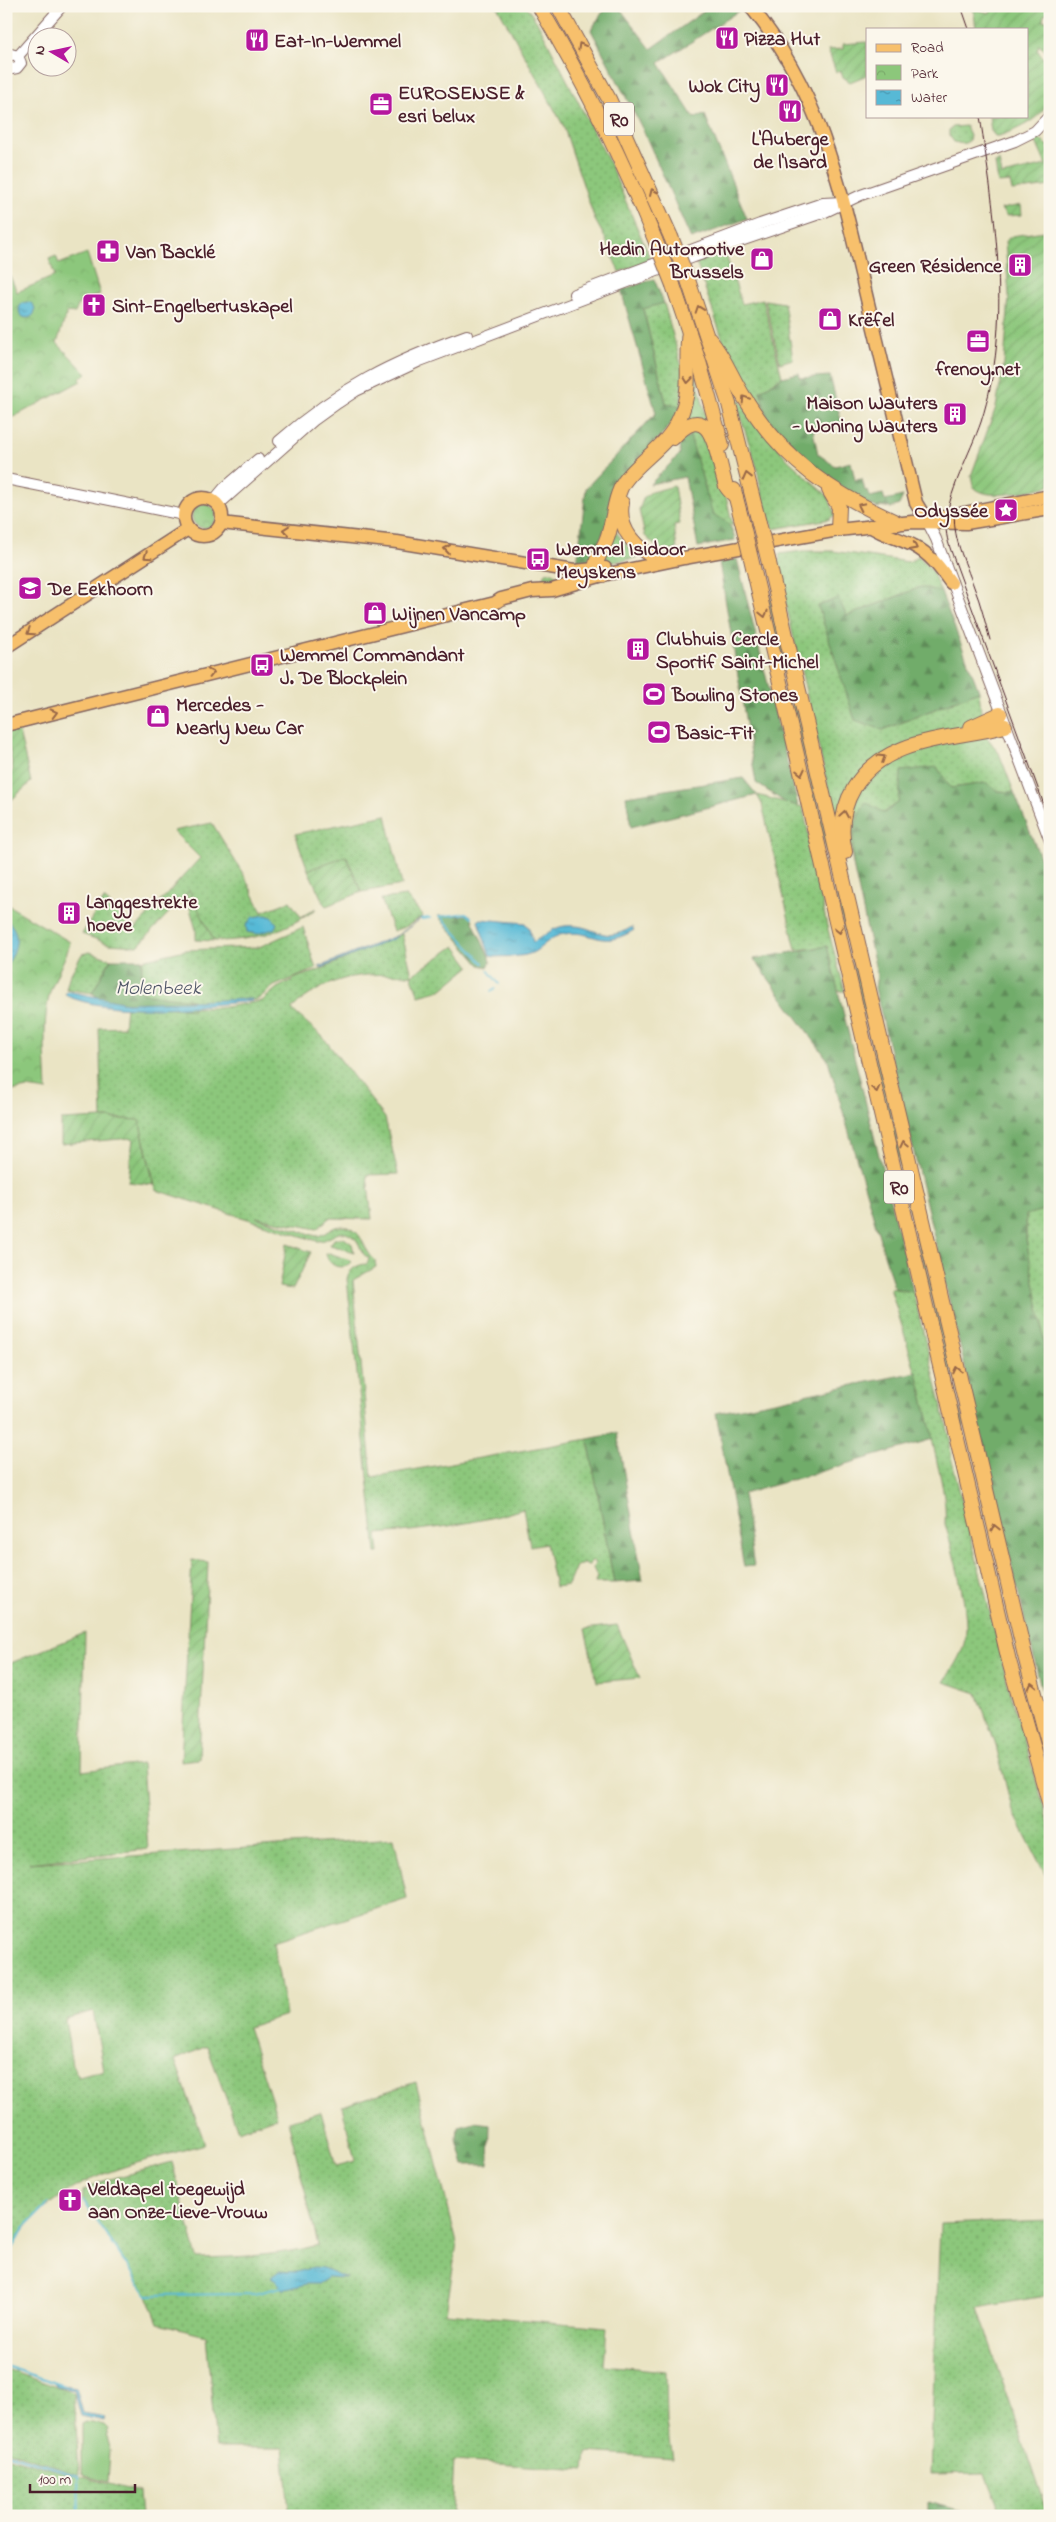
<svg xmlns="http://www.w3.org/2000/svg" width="1056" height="2522" font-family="'Indie Flower',sans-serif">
<defs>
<pattern id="grass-dots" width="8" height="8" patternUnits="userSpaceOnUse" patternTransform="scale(1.25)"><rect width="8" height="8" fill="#8cc77b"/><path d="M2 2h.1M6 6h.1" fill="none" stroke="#7aaa6a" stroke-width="1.8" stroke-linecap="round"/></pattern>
<pattern id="forest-firs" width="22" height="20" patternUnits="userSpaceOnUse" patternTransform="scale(1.25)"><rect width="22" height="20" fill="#71ac6b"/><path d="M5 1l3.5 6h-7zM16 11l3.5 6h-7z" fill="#5f8b58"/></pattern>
<pattern id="park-crowns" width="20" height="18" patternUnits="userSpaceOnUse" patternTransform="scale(1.25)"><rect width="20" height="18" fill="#8cc77b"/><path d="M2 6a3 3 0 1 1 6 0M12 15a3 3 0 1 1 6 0" fill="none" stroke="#7aaa6a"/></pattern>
<pattern id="garden-furrows" width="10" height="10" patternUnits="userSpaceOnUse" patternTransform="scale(1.25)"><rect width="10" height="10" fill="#8cc77b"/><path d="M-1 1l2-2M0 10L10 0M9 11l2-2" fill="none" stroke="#7aaa6a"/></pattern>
<pattern id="water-ripples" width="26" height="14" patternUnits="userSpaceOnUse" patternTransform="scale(1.25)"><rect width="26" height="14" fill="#57b9d6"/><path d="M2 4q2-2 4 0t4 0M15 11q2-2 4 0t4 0" fill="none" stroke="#4a96ae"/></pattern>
</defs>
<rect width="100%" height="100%" fill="#fbf7ec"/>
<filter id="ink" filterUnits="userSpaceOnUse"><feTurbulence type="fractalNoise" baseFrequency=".02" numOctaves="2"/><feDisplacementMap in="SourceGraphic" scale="10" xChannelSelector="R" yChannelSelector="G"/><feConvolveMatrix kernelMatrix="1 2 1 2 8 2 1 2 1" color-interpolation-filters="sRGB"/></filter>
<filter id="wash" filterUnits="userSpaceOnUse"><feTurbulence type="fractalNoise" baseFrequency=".0096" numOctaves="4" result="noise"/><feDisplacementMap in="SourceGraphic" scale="20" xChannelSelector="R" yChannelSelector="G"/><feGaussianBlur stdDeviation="1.12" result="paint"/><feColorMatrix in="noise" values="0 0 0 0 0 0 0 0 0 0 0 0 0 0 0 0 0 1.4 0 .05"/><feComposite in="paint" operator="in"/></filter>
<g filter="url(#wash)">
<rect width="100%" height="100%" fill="#eae4c4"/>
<g fill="url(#grass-dots)" stroke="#6b7353" fill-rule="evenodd">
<path d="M 497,6 L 526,6 L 539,25 L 608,160 L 651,260 L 619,272 L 605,238 L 595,220 L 563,125 Z"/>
<path d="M 966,126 L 970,136 L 969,141 L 963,144 L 954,142 L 949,135 L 949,130 L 953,127 Z"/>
<path d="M 725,252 L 742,304 L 763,299 L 782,377 L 760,391 L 768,419 L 791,444 L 787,447 L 766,424 L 732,367 L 696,262 Z"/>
<path d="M 765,300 L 784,303 L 793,359 L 780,363 Z"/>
<path d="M 664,303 L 683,371 L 681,406 L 666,403 L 643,308 Z"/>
<path d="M 694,374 L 696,374 L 708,425 L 683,424 Z"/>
<path d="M 732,390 L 788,460 L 828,496 L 836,516 L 831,517 L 830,519 L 773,529 L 771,522 L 767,522 L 757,468 Z"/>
<path d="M 700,427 L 719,467 L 733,526 L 713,515 L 686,428 Z"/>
<path d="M 616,532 L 637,558 L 603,564 L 603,560 Z"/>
<path d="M 803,551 L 833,551 L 909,562 L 919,556 L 932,571 L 941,592 L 921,587 L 847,616 L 883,730 L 979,691 L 982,719 L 868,764 L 838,831 L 776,561 L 780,560 L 779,554 Z"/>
<path d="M 763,564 L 964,1426 L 961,1427 L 759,565 Z"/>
<circle cx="550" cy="579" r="7"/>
<path d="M 986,736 L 999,753 L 1014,792 L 997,791 L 987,783 L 951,788 L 899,802 L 884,813 L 859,812 L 852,848 L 853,865 L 847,827 L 857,791 L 883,762 L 920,748 Z"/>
<path d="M 757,795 L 803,807 L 827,926 L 845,991 L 838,991 L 827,947 L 796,950 L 762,804 Z"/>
<path d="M 386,815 L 402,885 L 362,892 L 346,856 L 308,870 L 295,834 Z"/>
<path d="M 212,823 L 245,877 L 262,912 L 290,901 L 301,917 L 316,908 L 315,910 C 283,932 253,941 214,941 L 189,891 L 138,946 L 109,944 L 82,934 L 104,899 L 136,928 L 200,858 L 173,831 Z"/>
<path d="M 406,896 L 423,916 L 407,926 L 393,931 L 381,899 Z"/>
<path d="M 303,927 L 316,969 L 274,986 L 257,1000 L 193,1002 L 141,993 L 142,960 L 185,950 L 259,947 Z"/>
<path d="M 402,934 L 412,975 L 455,946 L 470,966 L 441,990 L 419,996 L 411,975 C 359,973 332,974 291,1009 L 323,1037 L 385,1118 L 398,1174 L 367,1175 L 372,1219 L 329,1218 L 317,1229 L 256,1217 L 316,1236 C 325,1236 331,1226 341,1226 C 364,1227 362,1250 375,1260 L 376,1267 L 353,1280 L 372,1477 L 588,1439 L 614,1583 L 595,1583 L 597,1576 L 593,1568 L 595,1563 L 592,1561 L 589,1565 L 584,1564 L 576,1566 L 568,1585 L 555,1587 L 546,1543 L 530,1546 L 523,1509 C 475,1524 427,1530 377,1534 L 379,1553 L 376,1553 L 347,1279 C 348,1270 358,1264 367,1264 L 369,1258 C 359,1254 362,1243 353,1237 C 338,1225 331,1242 317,1241 L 156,1190 L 139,1120 L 102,1118 L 99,1028 L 124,1027 L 126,1007 L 219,1008 L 262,1001 L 277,988 L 298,977 L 315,972 Z"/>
<path d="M 90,952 L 111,959 L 92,993 L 66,989 L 69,977 L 82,954 Z"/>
<path d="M 1050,1208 L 1050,1455 L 1045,1427 L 1049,1396 L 1026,1239 L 1026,1214 Z"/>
<path d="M 344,1238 L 352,1244 L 354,1252 L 330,1245 L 334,1239 Z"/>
<path d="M 329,1253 L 350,1260 L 352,1262 C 342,1271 329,1267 326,1254 Z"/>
<path d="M 890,1288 L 913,1292 L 950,1438 L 951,1457 L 1010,1692 L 1050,1827 L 1050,1884 L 1012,1809 L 995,1742 L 977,1693 L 944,1682 C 954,1666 966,1649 966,1630 C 967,1602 953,1551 945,1524 C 947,1500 940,1476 935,1453 C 924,1396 907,1342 890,1288 Z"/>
<path d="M 85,1633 L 82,1771 L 142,1764 L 148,1849 L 29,1863 L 394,1838 L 407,1899 L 273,1942 L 286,2015 L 248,2027 L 277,2117 L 238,2131 L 207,2046 L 175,2060 L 205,2144 C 124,2168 49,2176 6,2258 L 6,1665 ZM 93,2011 L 104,2070 L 79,2077 L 72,2065 L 65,2019 Z"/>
<path d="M 416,2082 L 457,2243 L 446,2313 L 607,2327 L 604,2365 L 666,2371 L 667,2423 L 673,2458 L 587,2452 L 585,2470 L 454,2461 L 451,2516 L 252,2516 L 252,2512 L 289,2511 L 283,2448 L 216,2448 L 206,2335 L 158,2323 L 147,2295 L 83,2200 L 83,2191 L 100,2182 L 172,2162 L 197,2258 C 238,2257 279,2256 318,2245 L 288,2121 L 321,2112 L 336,2166 L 355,2161 L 342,2106 Z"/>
<path d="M 1050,2220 L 1050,2295 L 978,2308 L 1048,2516 L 1002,2516 L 985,2473 L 930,2474 L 940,2224 Z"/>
<path d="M 6,2369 L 74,2393 L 79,2474 L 8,2451 Z"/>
<path d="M 6,2454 L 8,2457 L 139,2492 L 141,2516 L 6,2516 Z"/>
</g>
<g fill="url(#forest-firs)" stroke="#5e664b">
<path d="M 611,6 L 618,6 L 651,49 L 711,6 L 737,6 L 740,10 L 659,63 L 694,118 L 705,115 L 748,221 L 746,219 L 691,239 L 643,130 L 591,30 L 602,13 Z"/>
<path d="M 654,279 L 664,303 L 643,309 L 666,403 L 681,406 L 675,420 L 630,470 L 591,562 L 588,564 L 577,565 L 586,488 L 656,413 L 621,290 Z"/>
<path d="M 799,373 L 800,378 L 830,376 L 842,424 L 813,431 L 818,454 L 835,466 L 851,462 L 855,480 L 862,479 L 865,491 L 868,490 L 870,497 L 883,494 L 885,500 L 903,496 L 899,505 L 891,508 L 880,506 L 879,508 L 861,502 L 787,447 L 791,443 L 768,419 L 760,391 L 782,377 Z"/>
<path d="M 690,436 L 713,515 C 728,521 732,525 735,540 L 698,547 L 685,477 L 650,484 L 680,454 L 679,441 Z"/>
<path d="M 737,559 L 798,806 L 786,803 L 756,783 L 719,562 Z"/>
<path d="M 921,587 L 941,592 L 979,691 L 883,730 L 855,720 L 818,606 L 838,598 L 847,616 Z"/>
<path d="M 937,767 L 951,788 L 987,783 L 997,791 L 1014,792 L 1050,882 L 1050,1208 L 1026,1215 L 1026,1239 L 1042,1324 L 1049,1396 L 1045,1427 L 1050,1455 L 1050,1726 L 875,988 L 877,975 L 853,865 C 852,843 853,821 866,802 L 884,813 L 899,802 L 901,771 Z"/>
<path d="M 743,778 L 757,795 L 631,827 L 626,796 Z"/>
<path d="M 470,915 L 491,961 L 488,967 L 480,965 L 438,916 Z"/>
<path d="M 827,946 L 838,991 L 913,1292 L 894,1288 L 828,1060 L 754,959 Z"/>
<path d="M 111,959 L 142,959 L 141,993 L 193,1000 L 193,1010 L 102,1000 L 92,993 Z"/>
<path d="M 917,1372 L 933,1439 L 743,1494 L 754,1566 L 744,1567 L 716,1413 Z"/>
<path d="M 617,1433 L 643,1581 L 614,1583 L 588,1439 Z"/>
<path d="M 474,2122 L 490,2124 L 489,2165 L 464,2165 L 457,2140 L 458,2126 Z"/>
<path d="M 928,2502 L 974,2514 L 974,2516 L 928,2516 Z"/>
</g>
<g fill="url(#park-crowns)" stroke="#6b7353">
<path d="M 87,253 L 100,294 L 79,303 L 75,313 L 67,312 L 57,343 L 87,374 L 80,378 L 81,381 L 6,421 L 6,267 L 17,292 L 55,276 L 49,259 L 56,256 L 59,264 Z"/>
<circle cx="204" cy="516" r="12"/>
<path d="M 6,904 L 70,942 C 70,950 52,982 49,996 C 42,1027 46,1060 47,1091 L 27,1088 L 6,1092 Z"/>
</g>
<g fill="url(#garden-furrows)" stroke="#6b7353">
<path d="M 973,6 L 977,6 L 977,10 L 990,13 L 991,7 L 1050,6 L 1050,13 L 1044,15 L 1043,21 L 1050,20 L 1050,55 L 1039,44 L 1037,50 L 1050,66 C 1050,75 1051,85 1050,94 C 1047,118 1018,129 999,136 L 995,136 L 991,131 L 989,116 L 1027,116 L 1027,29 L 976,29 Z"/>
<path d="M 867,42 L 867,75 L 850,82 L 843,77 L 840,70 L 836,72 L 828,50 L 843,49 L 843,44 Z"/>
<path d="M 1039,139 L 1049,146 L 1047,149 L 1050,151 L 1050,186 L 1012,191 L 1010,182 L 998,183 L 995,163 L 999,161 L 1002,175 L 1046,165 L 1036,142 Z"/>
<path d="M 1021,205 L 1022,215 L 1006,216 L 1001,209 Z"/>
<path d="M 1044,231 L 1050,264 L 1050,486 C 1031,490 986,503 973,486 L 971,476 L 996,407 L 1004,363 L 1009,296 L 1005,241 L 1012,236 Z"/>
<path d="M 674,486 L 680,524 L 674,525 L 677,550 L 662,552 L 645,536 L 639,510 L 644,497 L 651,492 Z"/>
<path d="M 18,728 L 31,782 L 6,805 L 6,776 L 13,770 L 6,731 Z"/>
<path d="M 346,856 L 362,892 L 326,906 L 324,904 L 308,870 Z"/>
<path d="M 189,890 L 214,941 L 196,940 L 196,930 L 186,894 Z"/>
<path d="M 102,1118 L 139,1120 L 154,1185 L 128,1182 L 133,1138 L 61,1144 L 61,1120 Z"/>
<path d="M 287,1244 L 311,1252 L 293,1289 L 279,1287 Z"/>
<path d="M 192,1560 L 208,1562 L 199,1759 L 181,1761 Z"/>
<path d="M 617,1625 L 640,1678 L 597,1682 L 585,1629 Z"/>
</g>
<path fill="#8cc77b" stroke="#6b7353" d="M 86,2422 L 105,2425 L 109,2429 L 106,2436 L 110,2450 L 108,2482 L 85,2476 L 82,2473 L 82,2424 Z"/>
<g fill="url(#water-ripples)" stroke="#506c80">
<circle cx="27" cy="310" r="8"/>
<path d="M 266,915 L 272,917 L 277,924 L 274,929 L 257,934 L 247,932 L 246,925 L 253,917 Z"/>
<path d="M 423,917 L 393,939 L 321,968 L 319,967 L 398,935 Z"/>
<path d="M 481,919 L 525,923 L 529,928 L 533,942 C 543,937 553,927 565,926 C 596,923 601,946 632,927 L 634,930 C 600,951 595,929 564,934 C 551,936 544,946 534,952 C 523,958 507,956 495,957 L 490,956 L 478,921 Z"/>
<path d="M 6,920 C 23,932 16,952 6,966 Z"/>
<path d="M 67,991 L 127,1003 L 252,999 L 252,1001 C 201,1006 110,1017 65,995 Z"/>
<path d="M 314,2267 L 323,2268 L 346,2278 L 329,2277 L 318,2284 L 306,2284 L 283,2290 L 276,2280 L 271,2277 L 279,2271 L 297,2272 Z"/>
<path d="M 55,2384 L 76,2387 L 83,2413 L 105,2417 L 104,2421 L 81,2416 L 74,2390 L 58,2387 Z"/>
</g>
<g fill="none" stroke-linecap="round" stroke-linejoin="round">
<g stroke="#57b9d6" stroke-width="2">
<path d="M 439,917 L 466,913 L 472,918"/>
<path d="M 421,919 L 430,918"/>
<path d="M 443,919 L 483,963"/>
<path d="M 488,970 L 499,984"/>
<path d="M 491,991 L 495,988"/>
<path d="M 83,2200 L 147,2295 L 254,2294 L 281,2287"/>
<path d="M 6,2258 L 25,2227 L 48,2204"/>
<path d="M 6,2366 L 65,2386"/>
<path d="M 6,2449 L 9,2454 L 78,2475 L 79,2516"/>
</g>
</g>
</g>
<g filter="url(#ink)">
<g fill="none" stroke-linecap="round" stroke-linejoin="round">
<g stroke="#826461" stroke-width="12">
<g id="minor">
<path d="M 18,56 L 62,6"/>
<path d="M 6,59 L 11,54 L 18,56"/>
<path d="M 6,65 L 12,69 L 17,68 L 21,63 L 18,56"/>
<path d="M 574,294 L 760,224 L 823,203 L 843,202"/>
<path d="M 279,441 C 340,388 391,362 467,335"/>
<path d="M 6,479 L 184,515"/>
<path d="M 214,500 L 224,488 L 258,459"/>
<path d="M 218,505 L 313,421 L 338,403 L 356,391 L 420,361 L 694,257 L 825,212 L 861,195 L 1015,141 L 1035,131 L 1050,115"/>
<path d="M 927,521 L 936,539 L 1050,841"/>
</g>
</g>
<g stroke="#826461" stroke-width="15">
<g id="major">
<path d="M 750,6 C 822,92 842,193 867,299 C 883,367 900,435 916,503 L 927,521"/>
<circle cx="203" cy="517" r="19"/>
<path d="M 939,518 L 1050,496"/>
<path d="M 221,523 L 397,542 L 574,571 L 605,568"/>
<path d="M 870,526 C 885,536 899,538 914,546 C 930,554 940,568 951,583"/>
<path d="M 6,647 L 188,529"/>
<path d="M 6,725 L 495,603 L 501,599 L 532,591 L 552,590 L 603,575 L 684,558 L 838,530 L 912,522 L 966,523 L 1050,509"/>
</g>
</g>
<g stroke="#826461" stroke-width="16">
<g id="highway">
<path d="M 539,6 C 584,82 623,161 656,242"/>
<path d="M 558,6 L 609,99 L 671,237"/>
<path d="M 688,280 L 729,404 L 759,523"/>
<path d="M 673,285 L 700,365 L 722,445"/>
<path d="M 709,339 C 725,357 731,377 744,397 C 784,462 830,492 898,523"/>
<path d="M 673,438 C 714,393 717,462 726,486 C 728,490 733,494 736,497"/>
<path d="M 734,490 L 743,525"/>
<path d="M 829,490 L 839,507 L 838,530"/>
<path d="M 622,503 C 617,530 637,550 660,560"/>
<path d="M 769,563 L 1025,1656 L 1050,1750"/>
<path d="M 753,567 L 1009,1661 L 1050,1806"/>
<path d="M 603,575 L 597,572 C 592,564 603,549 606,541 C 614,522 613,499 624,482 C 640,459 668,446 679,419 C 694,386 684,364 689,332"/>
<path d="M 971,727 L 1000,714"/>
<path d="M 845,852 C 840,830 842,808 854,788 C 885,736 952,740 1005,726"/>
</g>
</g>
<use href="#minor" stroke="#fff" stroke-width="10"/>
<use href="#major" stroke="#f7c06c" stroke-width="12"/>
<use href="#highway" stroke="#f7c06c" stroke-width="14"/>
<g stroke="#4a1f2b" stroke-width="1">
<path d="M 961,6 L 969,29"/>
<path d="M 980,116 C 995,218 1013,322 981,422 C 971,451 946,496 946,526 C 946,538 950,548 954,559 L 1050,821"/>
<path d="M 955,508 C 951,536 965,561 974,587 C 981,604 985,622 990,640"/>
</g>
<g stroke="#826461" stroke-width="16" stroke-linecap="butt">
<g id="highway-bridge">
<path d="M 671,237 L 688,280"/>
<path d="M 656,242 L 673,285"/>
<path d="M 759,523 L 769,563"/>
<path d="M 743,525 L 753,567"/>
</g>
</g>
<use href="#highway-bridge" stroke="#f7c06c" stroke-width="14"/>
</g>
<defs><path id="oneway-chevron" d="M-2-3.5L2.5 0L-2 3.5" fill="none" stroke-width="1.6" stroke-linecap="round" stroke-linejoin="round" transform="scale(1.25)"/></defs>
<g stroke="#986748">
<use href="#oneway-chevron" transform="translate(581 46) rotate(-119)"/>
<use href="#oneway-chevron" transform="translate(653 192) rotate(-114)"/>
<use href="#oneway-chevron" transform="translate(699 309) rotate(-109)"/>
<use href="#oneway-chevron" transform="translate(688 380) rotate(96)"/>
<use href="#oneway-chevron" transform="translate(745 399) rotate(-123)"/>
<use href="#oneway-chevron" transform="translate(747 476) rotate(-104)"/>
<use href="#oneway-chevron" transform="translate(861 506) rotate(-154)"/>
<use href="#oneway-chevron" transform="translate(286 530) rotate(-174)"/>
<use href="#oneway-chevron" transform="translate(914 547) rotate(27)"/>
<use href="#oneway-chevron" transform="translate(447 549) rotate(-172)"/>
<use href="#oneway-chevron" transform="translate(147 556) rotate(147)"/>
<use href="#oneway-chevron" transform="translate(764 614) rotate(77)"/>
<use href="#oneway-chevron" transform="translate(30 632) rotate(147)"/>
<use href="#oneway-chevron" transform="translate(211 673) rotate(-13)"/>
<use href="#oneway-chevron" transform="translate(54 713) rotate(-15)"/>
<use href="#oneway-chevron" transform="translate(882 758) rotate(-32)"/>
<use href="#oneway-chevron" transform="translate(801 772) rotate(77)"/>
<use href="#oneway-chevron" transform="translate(844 814) rotate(-80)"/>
<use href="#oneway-chevron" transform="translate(839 930) rotate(77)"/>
<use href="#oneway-chevron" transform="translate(876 1089) rotate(77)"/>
<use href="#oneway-chevron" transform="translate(904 1144) rotate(-103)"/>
<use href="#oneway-chevron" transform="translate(957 1370) rotate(-103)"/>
<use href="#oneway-chevron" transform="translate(995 1528) rotate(-103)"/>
<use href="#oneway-chevron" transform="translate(1032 1686) rotate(-104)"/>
</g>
</g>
<defs>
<g id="restaurant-square" transform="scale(1.25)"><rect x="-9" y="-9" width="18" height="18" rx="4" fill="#b5179e" stroke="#fbf7ec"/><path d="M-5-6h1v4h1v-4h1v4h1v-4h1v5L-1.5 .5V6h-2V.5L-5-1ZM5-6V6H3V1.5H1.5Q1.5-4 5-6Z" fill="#fff"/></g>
<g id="office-square" transform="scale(1.25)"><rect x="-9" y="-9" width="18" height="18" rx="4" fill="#b5179e" stroke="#fbf7ec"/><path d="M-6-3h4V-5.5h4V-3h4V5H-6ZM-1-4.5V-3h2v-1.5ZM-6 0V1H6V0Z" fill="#fff"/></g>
<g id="pharmacy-square" transform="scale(1.25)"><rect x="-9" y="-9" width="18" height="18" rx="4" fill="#b5179e" stroke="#fbf7ec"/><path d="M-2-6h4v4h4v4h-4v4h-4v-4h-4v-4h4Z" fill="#fff"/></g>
<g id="shop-square" transform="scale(1.25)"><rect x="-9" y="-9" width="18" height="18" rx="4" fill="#b5179e" stroke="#fbf7ec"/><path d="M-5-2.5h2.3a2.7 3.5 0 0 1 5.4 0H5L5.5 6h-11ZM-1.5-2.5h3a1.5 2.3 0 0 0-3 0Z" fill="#fff"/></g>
<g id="building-square" transform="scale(1.25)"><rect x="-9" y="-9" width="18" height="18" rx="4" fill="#b5179e" stroke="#fbf7ec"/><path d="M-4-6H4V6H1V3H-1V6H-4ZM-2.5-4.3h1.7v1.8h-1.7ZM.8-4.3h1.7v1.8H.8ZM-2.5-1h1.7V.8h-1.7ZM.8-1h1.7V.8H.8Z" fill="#fff"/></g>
<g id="church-square" transform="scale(1.25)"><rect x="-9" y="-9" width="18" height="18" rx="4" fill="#b5179e" stroke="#fbf7ec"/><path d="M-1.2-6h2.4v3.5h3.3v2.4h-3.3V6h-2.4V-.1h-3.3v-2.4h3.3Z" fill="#fff"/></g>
<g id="sight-square" transform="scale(1.25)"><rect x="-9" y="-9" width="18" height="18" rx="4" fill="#b5179e" stroke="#fbf7ec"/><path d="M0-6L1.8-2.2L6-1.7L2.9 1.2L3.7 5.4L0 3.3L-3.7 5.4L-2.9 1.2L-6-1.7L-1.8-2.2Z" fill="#fff"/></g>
<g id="bus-square" transform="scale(1.25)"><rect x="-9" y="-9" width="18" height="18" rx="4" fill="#b5179e" stroke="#fbf7ec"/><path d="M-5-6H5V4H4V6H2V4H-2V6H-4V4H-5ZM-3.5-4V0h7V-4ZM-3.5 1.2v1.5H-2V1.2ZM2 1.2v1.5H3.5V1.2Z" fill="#fff"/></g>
<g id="school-square" transform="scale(1.25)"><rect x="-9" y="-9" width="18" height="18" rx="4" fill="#b5179e" stroke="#fbf7ec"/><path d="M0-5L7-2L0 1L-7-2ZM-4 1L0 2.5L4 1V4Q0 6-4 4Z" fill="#fff"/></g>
<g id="stadium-square" transform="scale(1.25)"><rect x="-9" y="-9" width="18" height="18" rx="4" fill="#b5179e" stroke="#fbf7ec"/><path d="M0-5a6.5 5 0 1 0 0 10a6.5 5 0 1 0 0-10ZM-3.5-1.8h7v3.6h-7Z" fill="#fff"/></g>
</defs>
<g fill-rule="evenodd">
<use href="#restaurant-square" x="727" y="38"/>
<use href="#restaurant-square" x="257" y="40"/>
<use href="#restaurant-square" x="777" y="85"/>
<use href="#office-square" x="381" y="104"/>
<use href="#restaurant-square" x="790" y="111"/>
<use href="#pharmacy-square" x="108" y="251"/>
<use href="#shop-square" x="762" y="259"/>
<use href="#building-square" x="1020" y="265"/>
<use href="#church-square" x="94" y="305"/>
<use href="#shop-square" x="830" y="319"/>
<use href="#office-square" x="978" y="341"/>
<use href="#building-square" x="955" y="414"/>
<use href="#sight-square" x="1006" y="510"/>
<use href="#bus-square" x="538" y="559"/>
<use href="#school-square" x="30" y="588"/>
<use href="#shop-square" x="375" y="613"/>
<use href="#building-square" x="638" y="649"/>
<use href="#bus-square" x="262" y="665"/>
<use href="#stadium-square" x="654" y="694"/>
<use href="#shop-square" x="158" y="716"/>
<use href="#stadium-square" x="659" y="732"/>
<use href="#building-square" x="69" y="913"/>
<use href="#church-square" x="70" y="2200"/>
</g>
<g text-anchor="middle" stroke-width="4" stroke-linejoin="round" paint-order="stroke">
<g fill="#fbf7ec" stroke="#7f6065" stroke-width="1">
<rect x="604" y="102.5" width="30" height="33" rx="4"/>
<rect x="884" y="1170.5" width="30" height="33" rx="4"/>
</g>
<g font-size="19" font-weight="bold" fill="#4a1f2b">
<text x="619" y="126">R0</text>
<text x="899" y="1194">R0</text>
</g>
<g font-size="20" font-weight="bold" fill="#4a1f2b" stroke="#fbf7ec" text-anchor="start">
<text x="744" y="45">Pizza Hut</text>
<text x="274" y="47">Eat-In-Wemmel</text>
<text x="760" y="92" text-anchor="end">Wok City</text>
<text x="398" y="99">EUROSENSE &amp;<tspan x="398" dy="23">esri belux</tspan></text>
<text x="790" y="145" text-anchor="middle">L'Auberge<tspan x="790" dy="23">de l'Isard</tspan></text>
<text x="744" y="255" text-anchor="end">Hedin Automotive<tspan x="744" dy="23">Brussels</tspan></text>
<text x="126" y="258">Van Backlé</text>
<text x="1002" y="272" text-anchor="end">Green Résidence</text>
<text x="112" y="312">Sint-Engelbertuskapel</text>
<text x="848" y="326">Krëfel</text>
<text x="978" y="375" text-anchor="middle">frenoy.net</text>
<text x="938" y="409" text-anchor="end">Maison Wauters<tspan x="938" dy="23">- Woning Wauters</tspan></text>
<text x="988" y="517" text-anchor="end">Odyssée</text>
<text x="556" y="555">Wemmel Isidoor<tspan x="556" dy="23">Meyskens</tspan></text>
<text x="48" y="595">De Eekhoorn</text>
<text x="392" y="620">Wijnen Vancamp</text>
<text x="656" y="645">Clubhuis Cercle<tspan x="656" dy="23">Sportif Saint-Michel</tspan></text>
<text x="280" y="661">Wemmel Commandant<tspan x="280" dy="23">J. De Blockplein</tspan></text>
<text x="672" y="701">Bowling Stones</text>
<text x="176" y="711">Mercedes -<tspan x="176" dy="23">Nearly New Car</tspan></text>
<text x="676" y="739">Basic-Fit</text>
<text x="86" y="908">Langgestrekte<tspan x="86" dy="23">hoeve</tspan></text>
<text x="88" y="2195">Veldkapel toegewijd<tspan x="88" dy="23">aan Onze-Lieve-Vrouw</tspan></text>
</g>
<g font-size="21" font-style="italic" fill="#4f5567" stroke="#fbf7ec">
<text x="158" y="994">Molenbeek</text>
</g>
</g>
<rect width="1056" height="2522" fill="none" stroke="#fbf7ec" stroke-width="25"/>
<rect x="866" y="28" width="162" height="90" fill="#fbf7ec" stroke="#b4a19f"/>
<rect x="876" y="44" width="25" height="8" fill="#f7c06c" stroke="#b4a19f"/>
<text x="911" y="52" font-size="15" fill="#4a1f2b">Road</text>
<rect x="876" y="65" width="25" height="15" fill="url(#park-crowns)" stroke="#b4a19f"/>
<text x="911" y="78" font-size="15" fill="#4a1f2b">Park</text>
<rect x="876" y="90" width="25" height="15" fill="url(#water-ripples)" stroke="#b4a19f"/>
<text x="911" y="102" font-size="15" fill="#4a1f2b">Water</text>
<g transform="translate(52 52) rotate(279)"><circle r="24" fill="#fbf7ec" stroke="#b4a19f"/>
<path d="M0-4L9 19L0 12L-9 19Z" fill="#b5179e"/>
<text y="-8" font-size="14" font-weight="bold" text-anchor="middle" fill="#4a1f2b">N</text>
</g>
<path d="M30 2484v8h105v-8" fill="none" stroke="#4a1f2b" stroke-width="2.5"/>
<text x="38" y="2484" font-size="15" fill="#4a1f2b" stroke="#fbf7ec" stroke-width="4" paint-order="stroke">100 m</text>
</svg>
